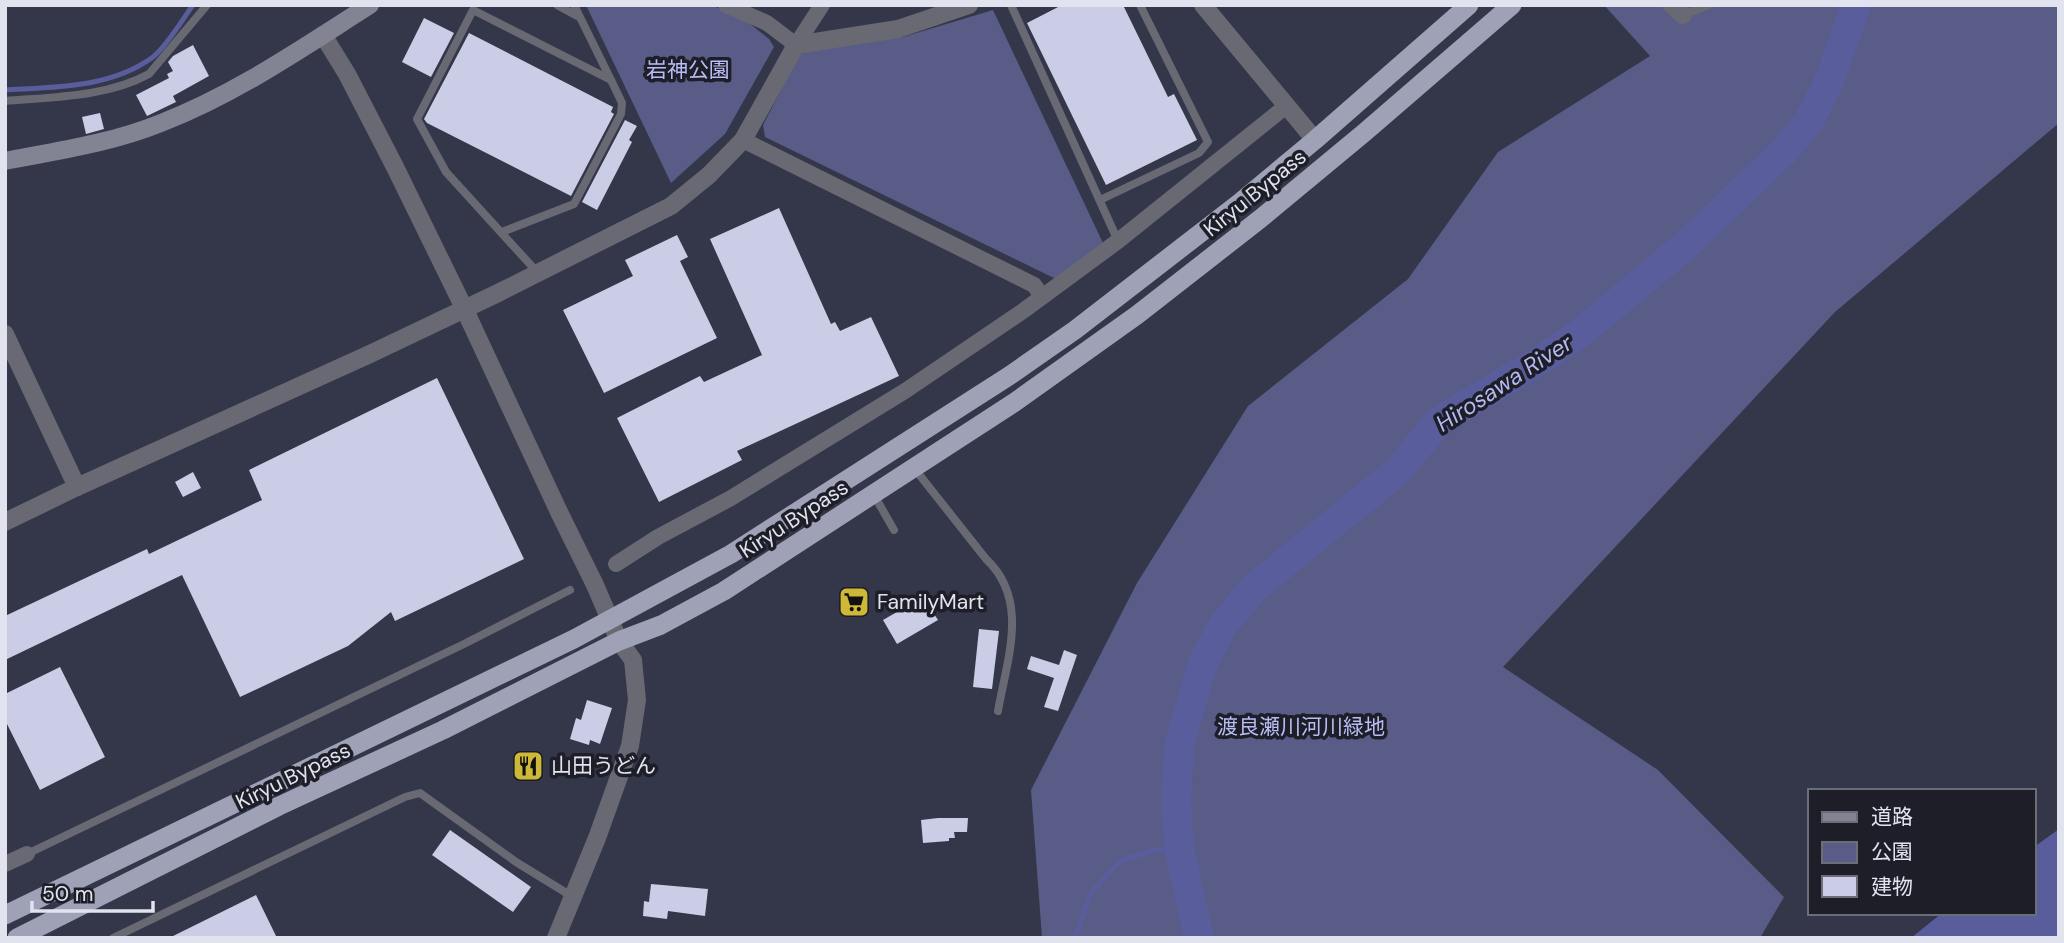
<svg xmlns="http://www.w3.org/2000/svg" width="2064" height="943" font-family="'DM Sans','Noto Sans JP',sans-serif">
<rect width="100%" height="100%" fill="#343649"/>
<g fill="#585c87">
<path d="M 586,5 L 712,5 L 749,23 L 769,39 L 774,47 L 725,134 L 671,183 Z"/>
<path d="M 1604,5 L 2059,5 L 2059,123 L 1835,312 L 1503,667 L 1658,770 L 1784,897 L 1760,938 L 1042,938 L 1031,790 L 1137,583 L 1248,406 L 1408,279 L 1498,152 L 1650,56 Z"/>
<path d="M 993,10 L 1103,243 L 1058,280 L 765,137 L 763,125 L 799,55 L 807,49 L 903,37 Z"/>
</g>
<path fill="#595d9c" d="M 2059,829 L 2059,938 L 1911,938 L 1942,913 L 2034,913 L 2034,847 Z"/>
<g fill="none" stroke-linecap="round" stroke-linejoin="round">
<g stroke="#595d9c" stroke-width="5">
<path d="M 5,90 C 55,87 111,88 153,57 C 167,46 182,20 193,5"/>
<path d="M 1075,938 L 1091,892 L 1122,860 L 1150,851 L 1179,848"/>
</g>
<path stroke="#595d9c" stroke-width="30" d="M 1199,938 L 1179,848 L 1176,801 L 1179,745 L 1203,663 L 1223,625 L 1255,587 L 1398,471 L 1439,421 L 1544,358 L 1579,334 L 1686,245 L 1786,149 L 1809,121 L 1830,79 L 1856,5"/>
</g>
<g fill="#cacde5">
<path d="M 1062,5 L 1123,5 L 1168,97 L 1174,94 L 1197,140 L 1106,185 L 1027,23 Z"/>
<path d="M 424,18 L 454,33 L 431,77 L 402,62 Z"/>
<path d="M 469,33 L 613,107 L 611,112 L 614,114 L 571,196 L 427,123 L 424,119 Z"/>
<path d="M 193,45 L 209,76 L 173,96 L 176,102 L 147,116 L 136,95 L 169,78 L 167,74 L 173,71 L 168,62 L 173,56 Z"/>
<path d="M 100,113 L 104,129 L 86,134 L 82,117 Z"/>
<path d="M 625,120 L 637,126 L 629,140 L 632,142 L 597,210 L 582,202 Z"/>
<path d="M 779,208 L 831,324 L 835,322 L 840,331 L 871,317 L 899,376 L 737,451 L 742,460 L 659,502 L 617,418 L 700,376 L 704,382 L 762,355 L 710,239 Z"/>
<path d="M 677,235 L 688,257 L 680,261 L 717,338 L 604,393 L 563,310 L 633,276 L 625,260 Z"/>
<path d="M 437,378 L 524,559 L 395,621 L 391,612 L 348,646 L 240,697 L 182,575 L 5,660 L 5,616 L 147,549 L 149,554 L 262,500 L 249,470 Z"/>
<path d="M 193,472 L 201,488 L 183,497 L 175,482 Z"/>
<path d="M 923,597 L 938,620 L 897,644 L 883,620 Z"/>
<path d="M 979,629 L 999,631 L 992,689 L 973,687 Z"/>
<path d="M 1064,650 L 1077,655 L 1058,711 L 1044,707 L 1054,678 L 1027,669 L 1031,656 L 1059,665 Z"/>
<path d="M 60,667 L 105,757 L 40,790 L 5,720 L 5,694 Z"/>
<path d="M 587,700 L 612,708 L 600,744 L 590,740 L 589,745 L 570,739 L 576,718 L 581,720 Z"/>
<path d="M 938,818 L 968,818 L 967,832 L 954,832 L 955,838 L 949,838 L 949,841 L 923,843 L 921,820 Z"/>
<path d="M 450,830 L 531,887 L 513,912 L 432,855 Z"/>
<path d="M 651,884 L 708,889 L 705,916 L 668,911 L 667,919 L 643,916 L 644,901 L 649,902 Z"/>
<path d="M 256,895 L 277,938 L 169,938 Z"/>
</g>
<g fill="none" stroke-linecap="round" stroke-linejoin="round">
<g stroke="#686973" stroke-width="8">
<path d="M 557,5 L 579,17"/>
<path d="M 574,5 L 611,80"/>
<path d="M 1011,5 L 1118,241"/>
<path d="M 1683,15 L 1709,5"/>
<path d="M 5,101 C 53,97 107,97 149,74 L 207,5"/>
<path d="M 1100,200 L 1199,153 L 1208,142 L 1140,5"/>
<path d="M 502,232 L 574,204 L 621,114 L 622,103 L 611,80 L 473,10 L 417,119 L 446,172 L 538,273"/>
<path d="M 914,468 L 986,559 C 1030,600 1007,659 998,711"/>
<path d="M 874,495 L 894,530"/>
<path d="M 27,854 L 464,644 L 570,590"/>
<path d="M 113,938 L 405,797 L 420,793 L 516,862 L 573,897"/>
</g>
<g stroke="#686973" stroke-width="16">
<path d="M 726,5 L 767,23 L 796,45 L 822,5"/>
<path d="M 743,140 L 1034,285 L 1042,296"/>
<path d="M 616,564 L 658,537 L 731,498 L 905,391 L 1023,311 L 1118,241 L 1285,107"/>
<path d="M 5,864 L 27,854"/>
</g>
<g stroke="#686973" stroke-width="18">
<path d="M 1203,5 L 1315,140"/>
<path d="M 1672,5 L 1683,15"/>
<path d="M 323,35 L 347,74 L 395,167 L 464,308 L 559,512 L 595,585 L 619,641 L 633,660 L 637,700 L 630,746 L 597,838 L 556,938"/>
<path d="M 5,334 L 77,487"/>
<path d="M 5,522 L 77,487 L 370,354 L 496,294 L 671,206 L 709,175 L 743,140 L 796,45 L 898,29 L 969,5"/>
</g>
<path stroke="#828493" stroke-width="18" d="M 5,161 C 57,151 112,143 161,123 C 236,94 302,48 370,5"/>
<g stroke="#9fa2b7" stroke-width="19">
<path d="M 5,915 L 574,639 L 731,554 L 1009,376 L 1075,330 L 1238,204 L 1315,140 L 1469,5"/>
<path d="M 17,938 L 279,806 L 443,730 L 619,641 L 661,625 L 724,591 L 1015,402 L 1137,315 L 1260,219 L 1365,132 L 1512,5"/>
</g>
</g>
<defs>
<g id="supermarket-square" transform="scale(1.575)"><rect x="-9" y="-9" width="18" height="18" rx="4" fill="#ceb838" stroke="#1d1e27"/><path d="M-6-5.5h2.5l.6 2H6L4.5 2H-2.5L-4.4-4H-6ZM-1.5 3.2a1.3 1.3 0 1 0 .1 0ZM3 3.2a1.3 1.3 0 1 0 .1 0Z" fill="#111"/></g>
<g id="restaurant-square" transform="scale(1.575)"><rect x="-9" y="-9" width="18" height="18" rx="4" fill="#ceb838" stroke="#1d1e27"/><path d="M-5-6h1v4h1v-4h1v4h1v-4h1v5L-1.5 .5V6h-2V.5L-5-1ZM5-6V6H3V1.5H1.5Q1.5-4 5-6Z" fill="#111"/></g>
</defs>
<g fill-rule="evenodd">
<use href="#supermarket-square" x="854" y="602"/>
<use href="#restaurant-square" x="528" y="766"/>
</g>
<g text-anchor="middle" stroke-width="7" stroke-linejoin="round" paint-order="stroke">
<g font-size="21" fill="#b7bdf5" stroke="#1d1e27">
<text x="688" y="77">岩神公園</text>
<text x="1301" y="734">渡良瀬川河川緑地</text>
</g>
<g font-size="21" fill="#e1e3ef" stroke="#1d1e27">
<text transform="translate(1255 193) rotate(-39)" y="7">Kiryu Bypass</text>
<text transform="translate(794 519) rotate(-33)" y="7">Kiryu Bypass</text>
<text transform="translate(293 776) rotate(-26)" y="7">Kiryu Bypass</text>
</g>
<g font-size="21" fill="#e1e3ef" stroke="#1d1e27" text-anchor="start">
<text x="877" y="609">FamilyMart</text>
<text x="551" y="773">山田うどん</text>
</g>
<g font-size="23" font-style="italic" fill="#b4baf1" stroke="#1d1e27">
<text transform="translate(1504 383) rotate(-33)" y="8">Hirosawa River</text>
</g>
</g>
<rect width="2064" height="943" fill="none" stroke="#e1e3ef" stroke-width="14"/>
<rect x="1808" y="789" width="228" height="126" fill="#1d1e27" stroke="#6b6d77" stroke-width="2"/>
<rect x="1822" y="812" width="35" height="10" fill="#828493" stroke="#6b6d77" stroke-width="2"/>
<text x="1871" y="824" font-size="21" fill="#e1e3ef">道路</text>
<rect x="1822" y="842" width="35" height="21" fill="#585c87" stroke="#6b6d77" stroke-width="2"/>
<text x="1871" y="859" font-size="21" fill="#e1e3ef">公園</text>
<rect x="1822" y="876" width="35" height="21" fill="#cacde5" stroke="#6b6d77" stroke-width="2"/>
<text x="1871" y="894" font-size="21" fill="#e1e3ef">建物</text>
<path d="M32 901v10h121v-10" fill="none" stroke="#e1e3ef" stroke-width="3.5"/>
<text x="42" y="901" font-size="21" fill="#e1e3ef" stroke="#1d1e27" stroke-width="5" paint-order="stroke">50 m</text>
</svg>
